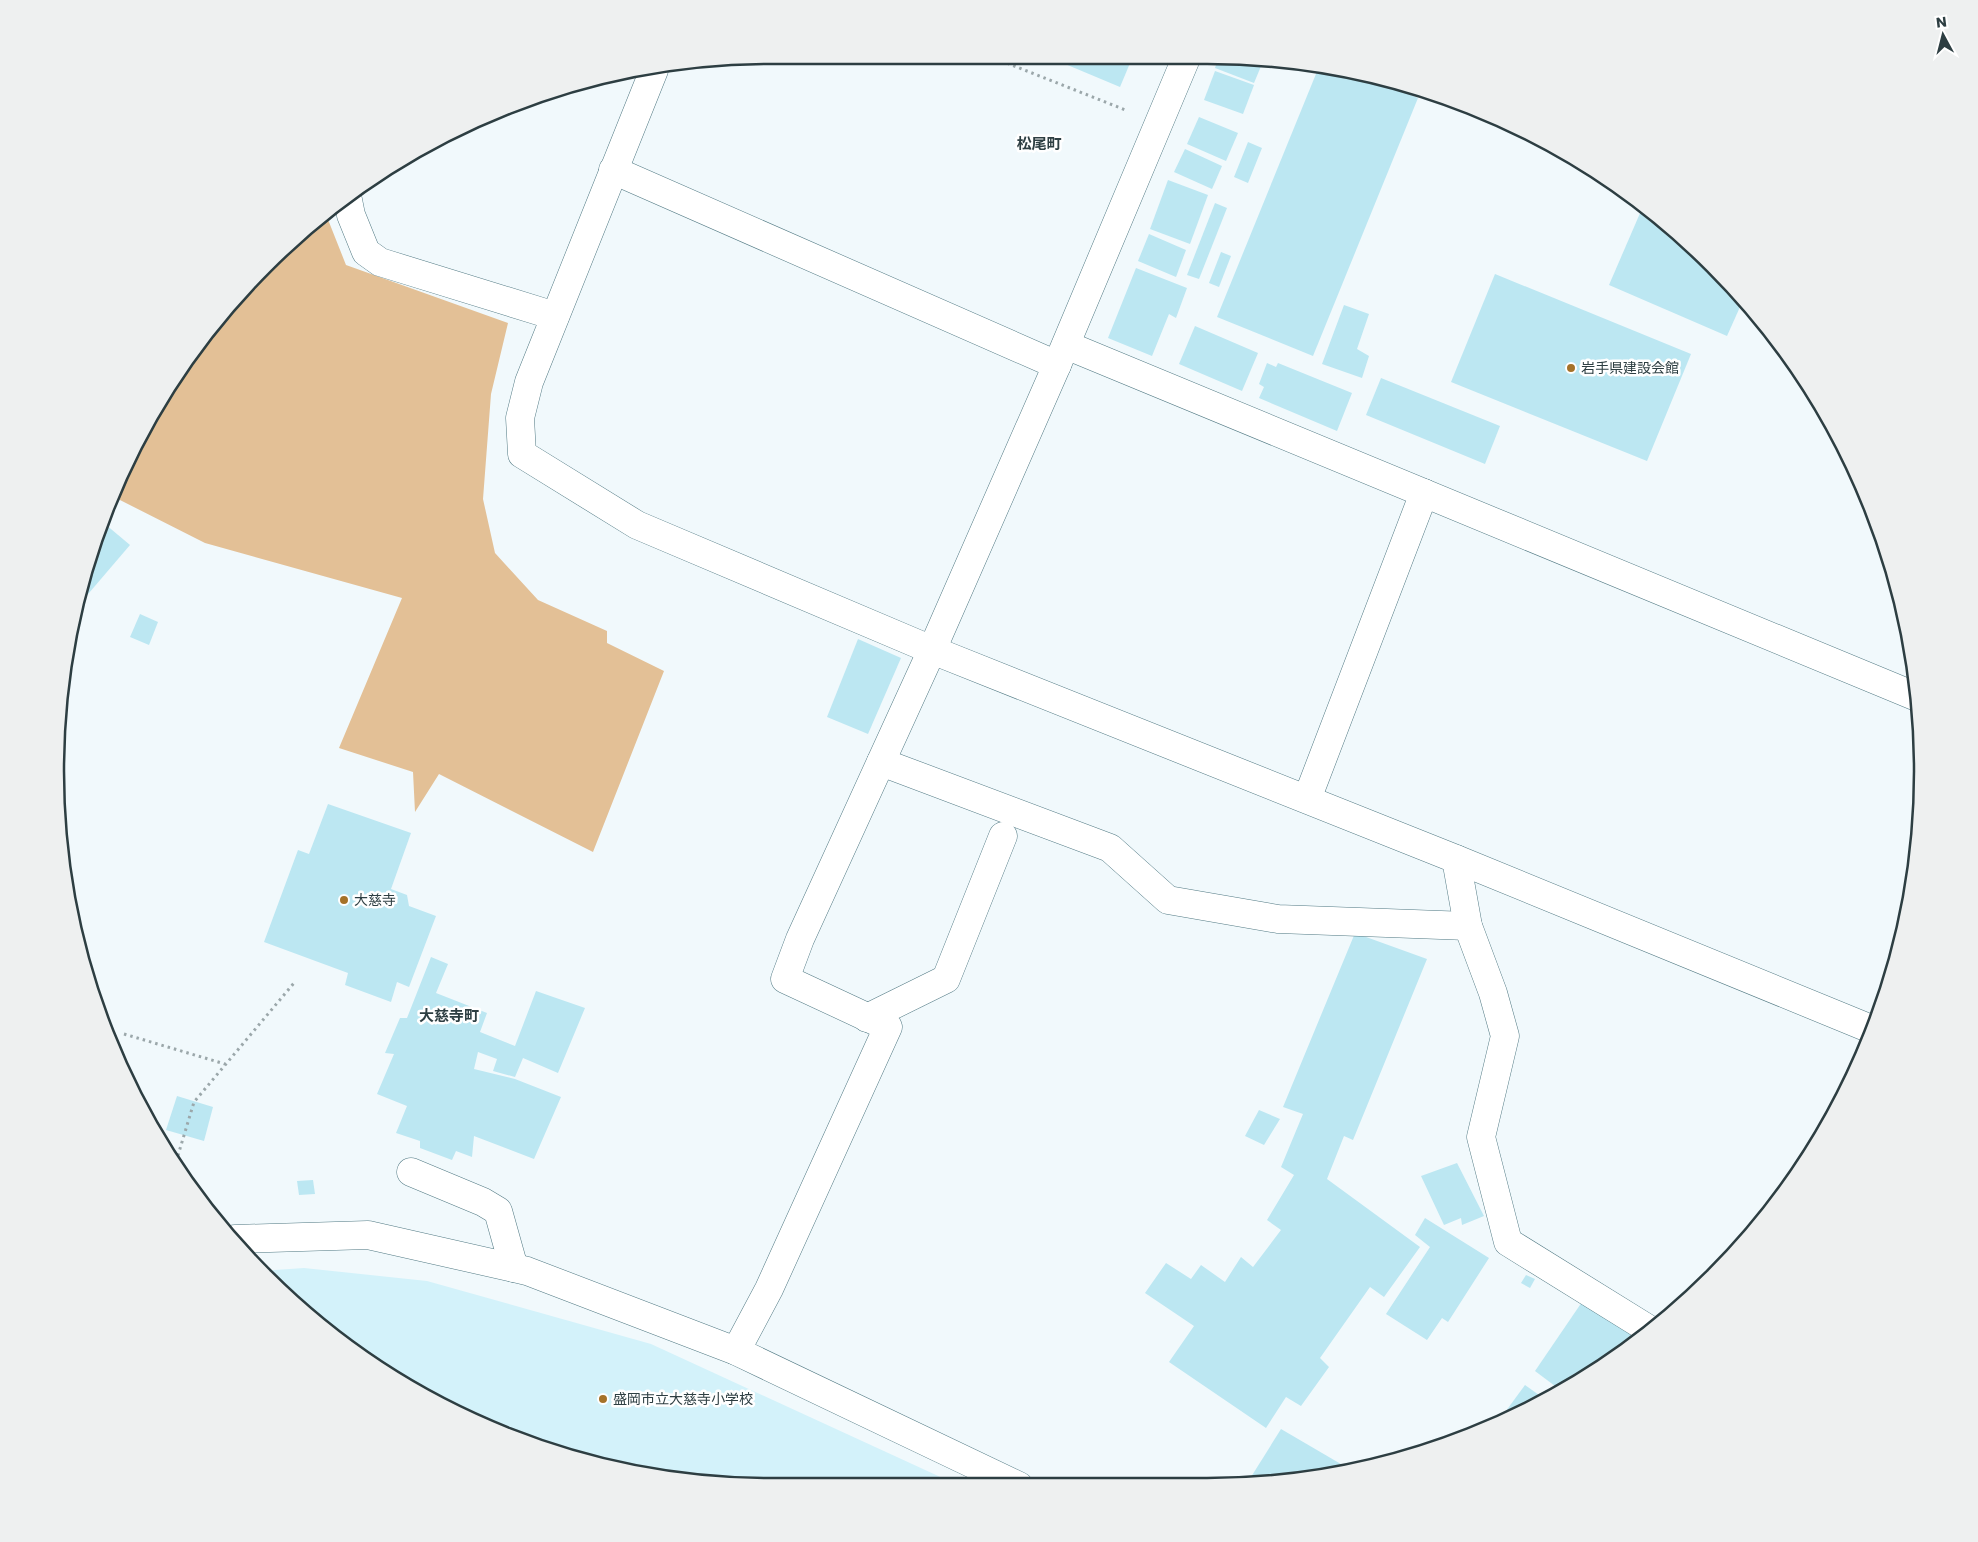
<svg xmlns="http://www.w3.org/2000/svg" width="1978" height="1542" font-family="Poppins,'Noto Sans JP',sans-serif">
<rect width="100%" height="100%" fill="#f1f9fc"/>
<path fill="#d3f2fa" d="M 304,1268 L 427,1281 L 651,1344 L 960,1486 L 771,1487 L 632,1473 L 497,1432 L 373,1366 L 265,1277 L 260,1271 Z"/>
<path fill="#e3c096" d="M 327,217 L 346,265 L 508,323 L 491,394 L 483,499 L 495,553 L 538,600 L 607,631 L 607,643 L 664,671 L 593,852 L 439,774 L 415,812 L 413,772 L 339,748 L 402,598 L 205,543 L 116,498 L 151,413 L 265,265 Z"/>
<g fill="#bce7f2">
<path d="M 1046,56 L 1133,56 L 1120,87 Z"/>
<path d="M 1219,56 L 1254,57 L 1264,59 L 1254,83 L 1215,68 Z"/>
<path d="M 1318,69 L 1374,80 L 1418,98 L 1313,356 L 1217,317 Z"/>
<path d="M 1215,71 L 1254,85 L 1243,114 L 1204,100 Z"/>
<path d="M 1199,117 L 1238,133 L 1226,161 L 1187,144 Z"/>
<path d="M 1248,142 L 1262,148 L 1248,183 L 1234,177 Z"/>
<path d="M 1185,149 L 1222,166 L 1212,189 L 1174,172 Z"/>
<path d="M 1168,180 L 1208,195 L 1190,244 L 1150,229 Z"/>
<path d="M 1215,203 L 1227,208 L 1199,279 L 1187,275 Z"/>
<path d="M 1644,204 L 1744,298 L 1727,336 L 1609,285 Z"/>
<path d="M 1149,234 L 1186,250 L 1176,277 L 1138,261 Z"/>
<path d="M 1221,252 L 1231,256 L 1219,287 L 1209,283 Z"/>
<path d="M 1136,268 L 1187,288 L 1176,318 L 1169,314 L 1152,356 L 1108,338 Z"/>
<path d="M 1495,274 L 1691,354 L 1647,461 L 1451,382 Z"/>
<path d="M 1344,305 L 1369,314 L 1357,349 L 1369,356 L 1362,378 L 1322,364 Z"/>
<path d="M 1195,326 L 1258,353 L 1242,391 L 1179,364 Z"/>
<path d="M 1267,363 L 1276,367 L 1278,363 L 1352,393 L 1337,431 L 1259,398 L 1264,387 L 1259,384 Z"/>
<path d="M 1381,378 L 1500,426 L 1485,464 L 1366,415 Z"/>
<path d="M 105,524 L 130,545 L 77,607 L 79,586 Z"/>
<path d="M 140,614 L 158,622 L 149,645 L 130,637 Z"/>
<path d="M 858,639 L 901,658 L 868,734 L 827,717 Z"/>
<path d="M 328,804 L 411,833 L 391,889 L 407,895 L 409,906 L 436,916 L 409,987 L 397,982 L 391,1002 L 345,985 L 348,973 L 264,942 L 298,850 L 309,854 Z"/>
<path d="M 1355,933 L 1427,959 L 1353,1140 L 1344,1136 L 1327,1179 L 1420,1247 L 1384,1297 L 1370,1287 L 1320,1358 L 1329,1367 L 1301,1406 L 1286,1397 L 1266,1428 L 1169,1362 L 1194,1326 L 1145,1293 L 1166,1263 L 1191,1279 L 1201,1265 L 1225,1282 L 1241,1257 L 1253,1267 L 1281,1230 L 1267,1220 L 1294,1175 L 1281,1167 L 1303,1114 L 1283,1107 Z"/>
<path d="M 431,957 L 448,964 L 436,993 L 487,1013 L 480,1032 L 515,1046 L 536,991 L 585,1008 L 558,1073 L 523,1058 L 515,1077 L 493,1071 L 497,1059 L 478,1052 L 474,1069 L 515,1079 L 561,1097 L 534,1159 L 474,1136 L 472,1157 L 456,1151 L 452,1160 L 420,1148 L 420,1141 L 396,1133 L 407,1106 L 377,1094 L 394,1054 L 385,1053 L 400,1018 L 407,1018 Z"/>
<path d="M 177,1096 L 213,1107 L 204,1141 L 166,1130 Z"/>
<path d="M 1259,1110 L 1280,1119 L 1264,1145 L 1245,1136 Z"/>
<path d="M 1457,1163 L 1484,1216 L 1462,1225 L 1461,1218 L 1444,1225 L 1421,1176 Z"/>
<path d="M 313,1180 L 315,1194 L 299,1195 L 297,1181 Z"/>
<path d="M 1425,1218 L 1489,1258 L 1448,1322 L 1442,1318 L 1427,1340 L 1386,1314 L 1430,1247 L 1415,1235 Z"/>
<path d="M 1526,1275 L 1535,1279 L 1530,1288 L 1521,1283 Z"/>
<path d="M 1582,1302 L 1639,1338 L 1563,1392 L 1535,1371 Z"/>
<path d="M 1525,1385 L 1546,1400 L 1506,1418 L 1503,1415 Z"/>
<path d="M 1281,1429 L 1346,1467 L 1262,1484 L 1251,1477 Z"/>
</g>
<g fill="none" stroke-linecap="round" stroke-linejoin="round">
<g stroke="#527a84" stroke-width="29">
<g id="minor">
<path d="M 654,70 L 529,382 L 520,418 L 522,454 L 637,525 L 932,650 L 1456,859 L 1871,1029"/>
<path d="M 613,170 L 1057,365"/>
<path d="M 348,200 L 351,215 L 366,252 L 380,262 L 555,316"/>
<path d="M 1066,345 L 1917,697"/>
<path d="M 881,762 L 1110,848 L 1168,900 L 1278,919 L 1468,926"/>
<path d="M 1307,799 L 1424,493"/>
<path d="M 1456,859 L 1468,926 L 1493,993 L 1505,1036 L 1481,1137 L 1508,1242 L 1650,1330"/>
<path d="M 867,1018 L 946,979 L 1003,836"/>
<path d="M 411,1172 L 483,1202 L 498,1211 L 514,1268"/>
<path d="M 235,1239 L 368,1235 L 527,1271 L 736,1351 L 1019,1486"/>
<path d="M 736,1351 L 769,1289 L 888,1027 L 785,979 L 800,939 L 932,650 L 1057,365 L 1187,56"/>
</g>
</g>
<g stroke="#9ba7aa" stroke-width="3" stroke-dasharray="2.5 4" stroke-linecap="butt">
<path d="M 989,56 L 1128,111"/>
<path d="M 124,1034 L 225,1064"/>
<path d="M 176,1162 L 194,1102 L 294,983"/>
</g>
<use href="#minor" stroke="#fff" stroke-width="28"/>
</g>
<g fill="#a57229" stroke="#fff" stroke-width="2">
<circle cx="1571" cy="368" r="5"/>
<circle cx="344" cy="900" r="5"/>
<circle cx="603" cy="1399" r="5"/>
</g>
<g text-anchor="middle" stroke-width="5" stroke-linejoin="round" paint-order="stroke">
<g font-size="14" fill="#2d3e42" stroke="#fff" text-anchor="start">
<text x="1581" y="373">岩手県建設会館</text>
<text x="354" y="905">大慈寺</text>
<text x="613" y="1404">盛岡市立大慈寺小学校</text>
</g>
<g font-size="15" font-weight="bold" fill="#2d3e42" stroke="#fff">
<text x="1039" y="149">松尾町</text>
<text x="449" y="1021">大慈寺町</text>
</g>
</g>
<path d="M0 0H1978V1542H0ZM771 64H1207A707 707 0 0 1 1914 771V771A707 707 0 0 1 1207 1478H771A707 707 0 0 1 64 771V771A707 707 0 0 1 771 64Z" fill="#eef0f0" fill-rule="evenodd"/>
<path fill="none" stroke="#2d3e42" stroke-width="2.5" d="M771 64H1207A707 707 0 0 1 1914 771V771A707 707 0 0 1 1207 1478H771A707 707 0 0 1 64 771V771A707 707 0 0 1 771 64Z"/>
<g transform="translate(1943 35) rotate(353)" stroke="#ffffff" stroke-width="4" paint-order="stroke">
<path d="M0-4L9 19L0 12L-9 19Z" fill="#2d3e42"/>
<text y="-8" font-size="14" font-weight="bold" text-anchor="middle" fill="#2d3e42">N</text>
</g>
</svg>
